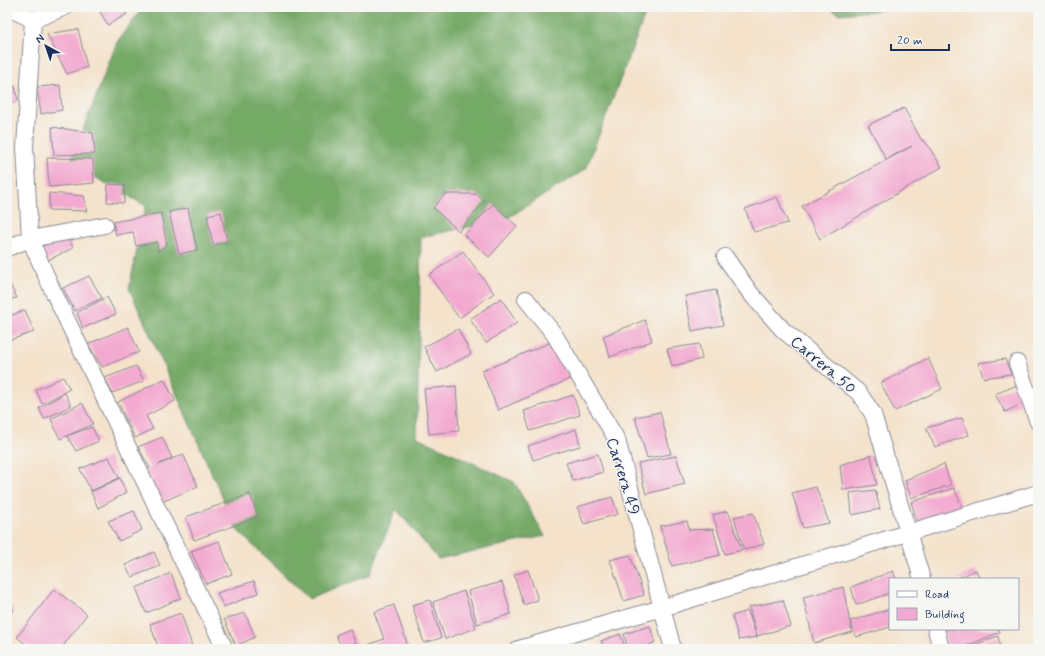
<svg xmlns="http://www.w3.org/2000/svg" width="1045" height="656" font-family="Mynerve,sans-serif">
<rect width="100%" height="100%" fill="#f6f6f2"/>
<filter id="ink" filterUnits="userSpaceOnUse"><feTurbulence type="fractalNoise" baseFrequency=".025" numOctaves="2"/><feDisplacementMap in="SourceGraphic" scale="8" xChannelSelector="R" yChannelSelector="G"/><feConvolveMatrix kernelMatrix="1 2 1 2 8 2 1 2 1" color-interpolation-filters="sRGB"/></filter>
<filter id="wash" filterUnits="userSpaceOnUse"><feTurbulence type="fractalNoise" baseFrequency=".012" numOctaves="4" result="noise"/><feDisplacementMap in="SourceGraphic" scale="16" xChannelSelector="R" yChannelSelector="G"/><feGaussianBlur stdDeviation="0.9" result="paint"/><feColorMatrix in="noise" values="0 0 0 0 0 0 0 0 0 0 0 0 0 0 0 0 0 1.4 0 .05"/><feComposite in="paint" operator="in"/></filter>
<g filter="url(#wash)">
<rect width="100%" height="100%" fill="#f4e2cb"/>
<g fill="#74a966" stroke="#486c62">
<path d="M 143,7 L 648,7 L 586,169 L 506,219 L 421,237 L 417,437 L 514,482 L 545,536 L 438,559 L 396,509 L 370,575 L 309,599 L 237,530 L 129,288 L 146,206 L 70,163 L 117,42 Z"/>
<path d="M 826,7 L 913,7 L 840,14 Z"/>
</g>
<g id="blocks">
<g fill="#f3aad0">
<path d="M 97,7 L 123,7 L 127,14 L 108,25 Z"/>
<path d="M 78,29 L 87,67 L 67,74 L 47,34 Z"/>
<path d="M 60,85 L 62,110 L 41,114 L 37,87 Z"/>
<path d="M 15,86 L 18,101 L 7,105 L 7,88 Z"/>
<path d="M 904,108 L 922,141 L 924,140 L 942,167 L 820,239 L 802,206 L 912,146 L 886,159 L 868,125 Z"/>
<path d="M 52,127 L 93,133 L 95,154 L 54,155 Z"/>
<path d="M 47,158 L 93,159 L 94,183 L 49,187 Z"/>
<path d="M 108,184 L 125,185 L 124,203 L 107,202 Z"/>
<path d="M 49,193 L 84,196 L 87,211 L 49,210 Z"/>
<path d="M 445,194 L 476,194 L 485,201 L 459,231 L 433,208 Z"/>
<path d="M 777,197 L 788,223 L 754,232 L 745,209 Z"/>
<path d="M 493,204 L 517,226 L 489,257 L 464,235 Z"/>
<path d="M 188,208 L 197,250 L 179,254 L 169,212 Z"/>
<path d="M 221,212 L 227,242 L 213,245 L 207,215 Z"/>
<path d="M 161,213 L 167,245 L 158,251 L 157,242 L 136,246 L 133,232 L 116,235 L 113,222 Z"/>
<path d="M 67,234 L 73,248 L 46,261 L 39,248 Z"/>
<path d="M 463,251 L 494,293 L 459,318 L 429,275 Z"/>
<path d="M 89,276 L 102,298 L 75,311 L 63,288 Z"/>
<path d="M 7,279 L 17,298 L 7,300 Z"/>
<path d="M 716,290 L 723,325 L 692,331 L 685,296 Z"/>
<path d="M 107,297 L 116,314 L 83,328 L 77,313 Z"/>
<path d="M 501,298 L 517,323 L 486,343 L 470,319 Z"/>
<path d="M 25,310 L 34,332 L 7,341 L 7,317 Z"/>
<path d="M 645,320 L 652,341 L 610,357 L 603,336 Z"/>
<path d="M 128,327 L 139,352 L 102,367 L 88,344 Z"/>
<path d="M 458,329 L 471,354 L 437,372 L 424,347 Z"/>
<path d="M 554,341 L 570,379 L 498,410 L 482,371 Z"/>
<path d="M 699,344 L 702,359 L 672,366 L 667,349 Z"/>
<path d="M 928,358 L 942,389 L 895,411 L 881,383 Z"/>
<path d="M 1005,359 L 1011,374 L 984,378 L 978,363 Z"/>
<path d="M 136,366 L 144,381 L 112,393 L 105,378 Z"/>
<path d="M 63,377 L 70,389 L 42,404 L 36,390 Z"/>
<path d="M 164,379 L 175,401 L 146,416 L 153,429 L 135,438 L 118,402 Z"/>
<path d="M 1020,384 L 1026,402 L 1005,412 L 995,394 Z"/>
<path d="M 456,386 L 459,431 L 429,434 L 424,389 Z"/>
<path d="M 65,393 L 71,406 L 44,419 L 39,408 Z"/>
<path d="M 573,395 L 580,415 L 530,431 L 524,411 Z"/>
<path d="M 82,403 L 93,424 L 60,439 L 51,419 Z"/>
<path d="M 660,412 L 671,454 L 647,458 L 635,417 Z"/>
<path d="M 962,418 L 969,435 L 935,447 L 926,428 Z"/>
<path d="M 92,427 L 99,441 L 76,451 L 67,436 Z"/>
<path d="M 576,429 L 580,446 L 533,460 L 528,446 Z"/>
<path d="M 162,437 L 172,458 L 158,465 L 183,454 L 198,486 L 162,502 L 146,470 L 150,468 L 138,447 Z"/>
<path d="M 598,454 L 603,472 L 573,481 L 566,463 Z"/>
<path d="M 871,455 L 877,485 L 843,490 L 840,465 Z"/>
<path d="M 676,456 L 685,484 L 646,494 L 638,463 Z"/>
<path d="M 109,457 L 119,478 L 91,491 L 80,469 Z"/>
<path d="M 944,464 L 951,485 L 911,498 L 905,480 Z"/>
<path d="M 120,478 L 126,493 L 98,508 L 91,492 Z"/>
<path d="M 816,487 L 829,523 L 803,528 L 792,493 Z"/>
<path d="M 954,488 L 965,513 L 919,528 L 911,502 Z"/>
<path d="M 875,490 L 880,509 L 852,515 L 850,493 Z"/>
<path d="M 250,494 L 258,517 L 194,540 L 186,517 Z"/>
<path d="M 612,497 L 618,514 L 584,524 L 577,507 Z"/>
<path d="M 134,511 L 142,530 L 119,541 L 108,521 Z"/>
<path d="M 728,511 L 742,550 L 725,554 L 713,515 Z"/>
<path d="M 753,513 L 764,544 L 744,550 L 734,517 Z"/>
<path d="M 687,521 L 689,530 L 713,529 L 720,555 L 672,566 L 660,526 Z"/>
<path d="M 219,541 L 232,574 L 206,584 L 191,551 Z"/>
<path d="M 154,552 L 160,566 L 132,577 L 125,565 Z"/>
<path d="M 630,555 L 644,595 L 624,601 L 610,560 Z"/>
<path d="M 528,570 L 538,600 L 524,605 L 514,575 Z"/>
<path d="M 976,570 L 980,579 L 956,579 Z"/>
<path d="M 893,571 L 896,579 L 890,579 L 890,593 L 856,605 L 851,587 Z"/>
<path d="M 171,573 L 181,598 L 146,613 L 136,588 Z"/>
<path d="M 254,581 L 258,593 L 224,607 L 217,593 Z"/>
<path d="M 502,582 L 511,614 L 477,624 L 468,591 Z"/>
<path d="M 843,587 L 852,632 L 814,643 L 803,597 Z"/>
<path d="M 54,589 L 87,614 L 61,649 L 32,649 L 17,637 Z"/>
<path d="M 464,591 L 476,628 L 445,639 L 433,602 Z"/>
<path d="M 430,600 L 441,638 L 424,643 L 412,605 Z"/>
<path d="M 783,600 L 791,626 L 757,636 L 749,607 Z"/>
<path d="M 7,604 L 14,610 L 7,618 Z"/>
<path d="M 394,605 L 409,649 L 366,649 L 365,646 L 384,639 L 374,612 Z"/>
<path d="M 890,609 L 890,627 L 856,637 L 850,621 Z"/>
<path d="M 748,611 L 757,637 L 739,640 L 732,616 Z"/>
<path d="M 181,613 L 192,646 L 183,649 L 159,649 L 150,624 Z"/>
<path d="M 245,613 L 255,637 L 236,646 L 224,619 Z"/>
<path d="M 650,626 L 655,642 L 642,649 L 628,649 L 624,634 Z"/>
<path d="M 350,629 L 358,649 L 342,649 L 336,635 Z"/>
<path d="M 947,629 L 999,629 L 1000,632 L 959,649 L 948,649 L 943,630 Z"/>
<path d="M 620,634 L 626,649 L 605,649 L 601,641 Z"/>
<path d="M 998,636 L 1001,649 L 964,649 Z"/>
</g>
</g>
</g>
<g filter="url(#ink)">
<use href="#blocks" fill-opacity="0" stroke="#888894" stroke-width="1"/>
<g fill="none" stroke-linecap="round" stroke-linejoin="round">
<g stroke="#888894" stroke-width="18">
<g id="minor">
<path d="M 7,7 L 33,20 L 65,7"/>
<path d="M 33,20 L 25,147 L 30,239 L 52,289 L 225,649"/>
<path d="M 7,248 L 30,239 L 105,225"/>
<path d="M 725,257 L 751,294 L 783,330 L 859,393 L 873,414 L 922,579"/>
<path d="M 526,299 L 554,334 L 617,440 L 673,649"/>
<path d="M 1017,363 L 1038,422"/>
<path d="M 936,629 L 941,649"/>
<path d="M 519,649 L 662,608 L 1038,493"/>
</g>
</g>
<use href="#minor" stroke="#fff" stroke-width="16"/>
</g>
</g>
<g text-anchor="middle" stroke-width="3" stroke-linejoin="round" paint-order="stroke">
<g font-size="16" fill="#1b2f5e" stroke="#f6f6f2">
<text transform="translate(824 364) rotate(40)" y="6">Carrera 50</text>
<text transform="translate(624 476) rotate(73)" y="6">Carrera 49</text>
</g>
</g>
<rect width="1045" height="656" fill="none" stroke="#f6f6f2" stroke-width="24"/>
<rect x="889" y="578" width="130" height="52" fill="#f6f6f2" stroke="#9ea6b7"/>
<rect x="897" y="591" width="20" height="6" fill="#ffffff" stroke="#9ea6b7"/>
<text x="925" y="598" font-size="12" fill="#1b2f5e">Road</text>
<rect x="897" y="608" width="20" height="12" fill="#f3aad0" stroke="#9ea6b7"/>
<text x="925" y="618" font-size="12" fill="#1b2f5e">Building</text>
<g transform="translate(46 46) rotate(320)" stroke="#f6f6f2" stroke-width="3" paint-order="stroke">
<path d="M0-3L7 15L0 10L-7 15Z" fill="#1b2f5e"/>
<text y="-6" font-size="11" font-weight="bold" text-anchor="middle" fill="#1b2f5e">N</text>
</g>
<path d="M891 44v6h58v-6" fill="none" stroke="#1b2f5e" stroke-width="2"/>
<text x="897" y="44" font-size="12" fill="#1b2f5e" stroke="#f6f6f2" stroke-width="3" paint-order="stroke">20 m</text>
</svg>
